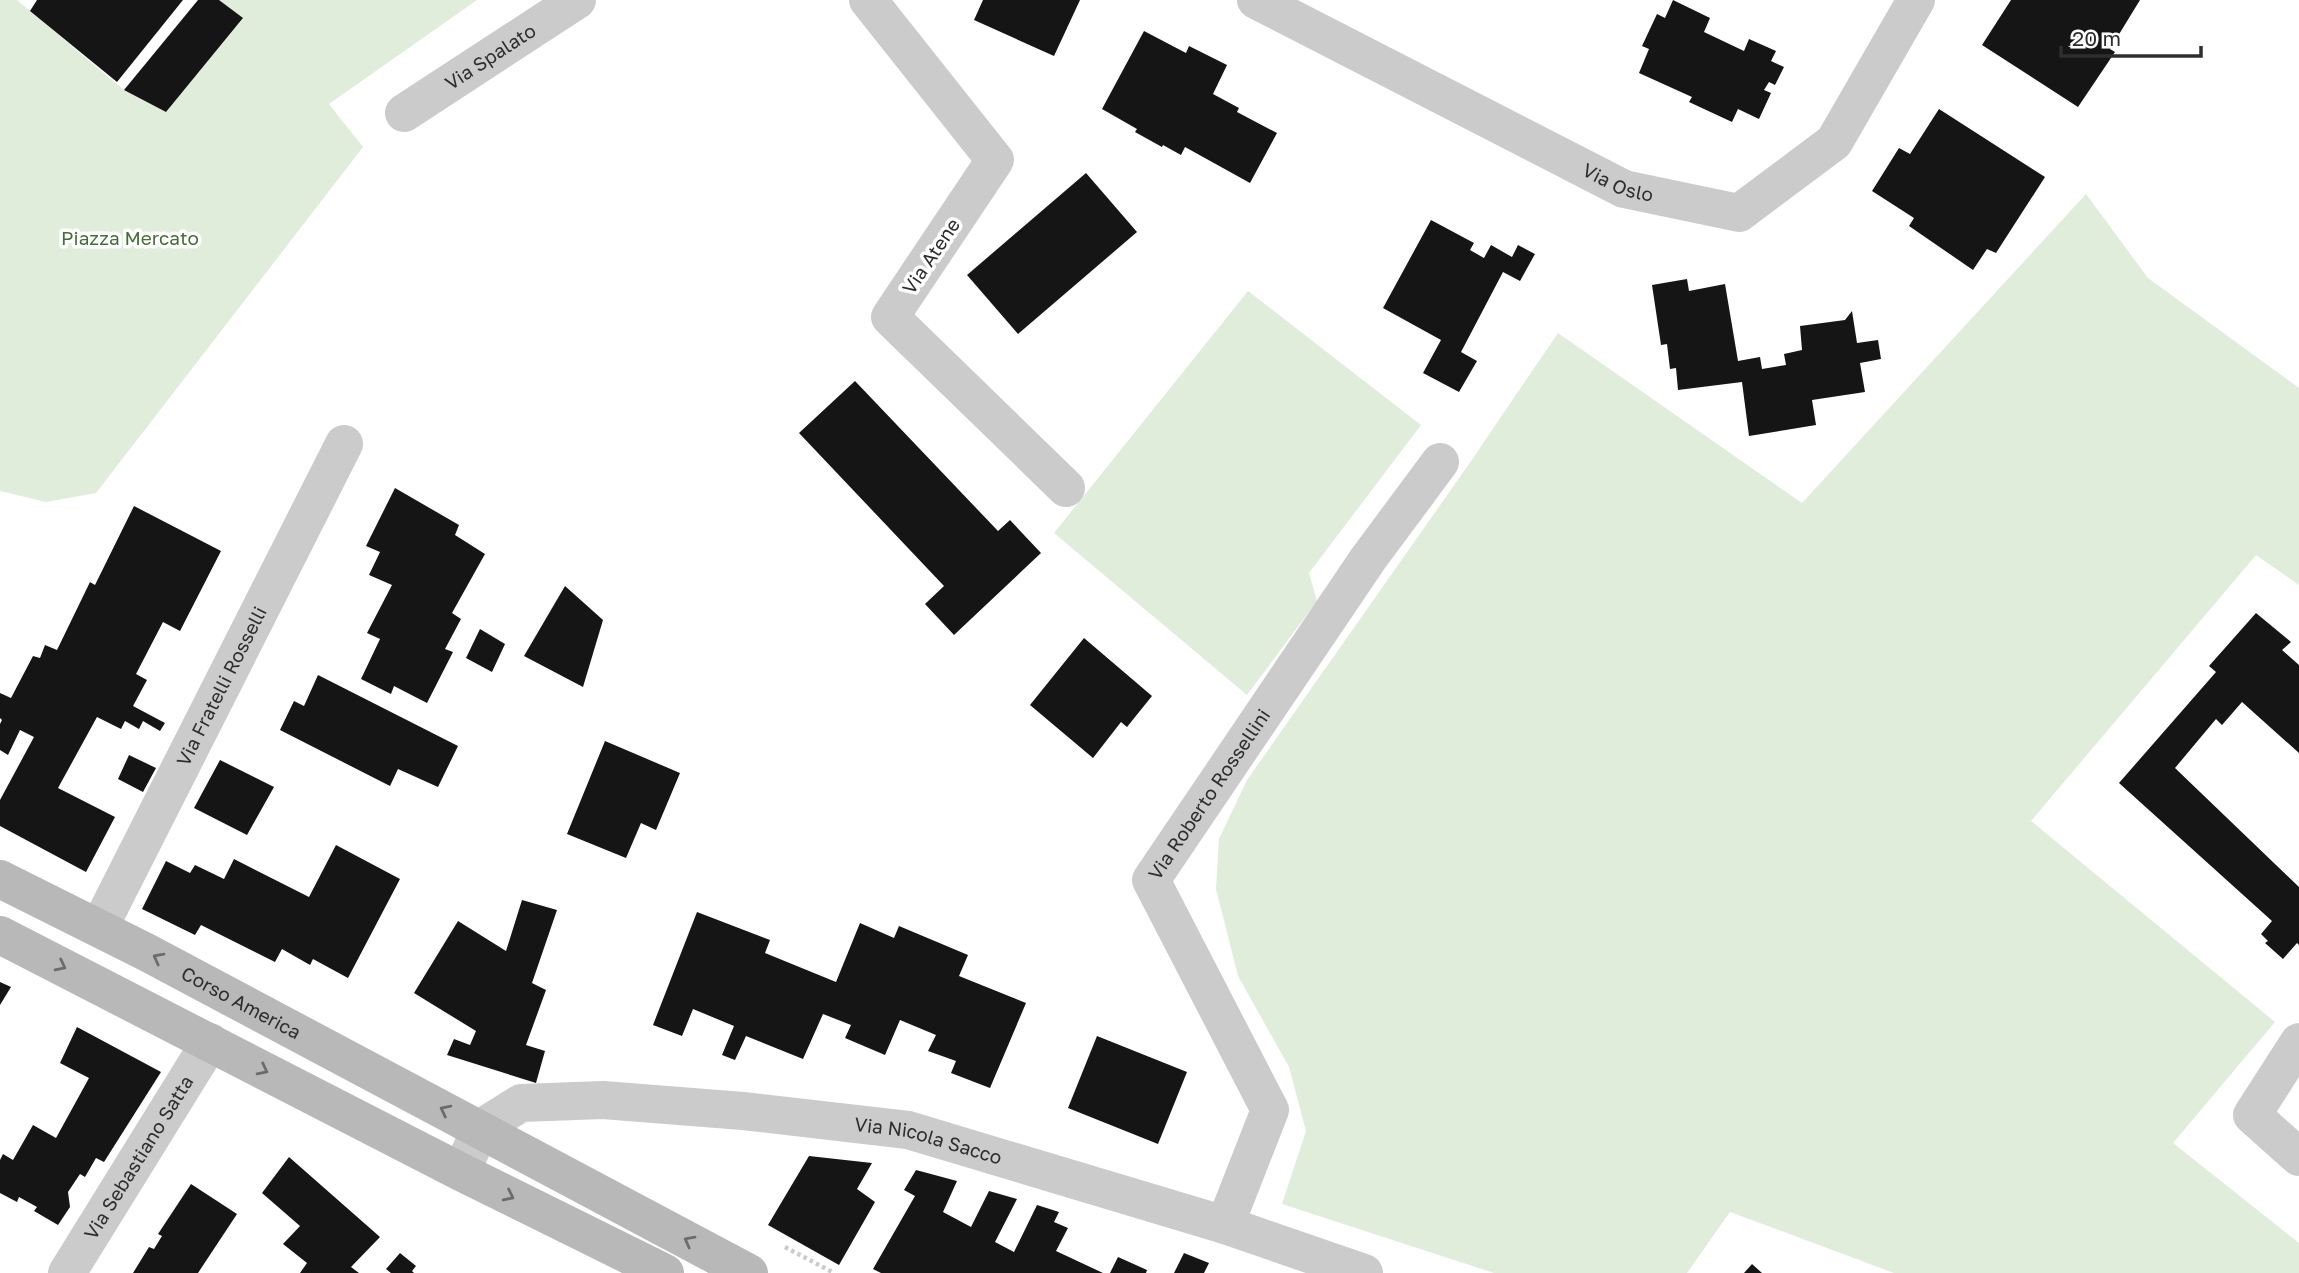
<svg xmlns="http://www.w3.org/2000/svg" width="2299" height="1273" font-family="'Golos Text',sans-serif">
<rect width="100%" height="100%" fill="#fff"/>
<g fill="#e0edda">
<path d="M 0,0 L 17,0 L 124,90 L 166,112 L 243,19 L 219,0 L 477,0 L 329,104 L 363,147 L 96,493 L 46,502 L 0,491 Z"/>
<path d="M 2086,194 L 2148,278 L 2299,388 L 2299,585 L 2256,555 L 2031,821 L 2275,1022 L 2173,1143 L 2299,1243 L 2299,1273 L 1894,1273 L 1730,1212 L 1687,1273 L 1494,1273 L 1282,1204 L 1306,1131 L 1289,1067 L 1238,976 L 1216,889 L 1219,839 L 1247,780 L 1469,464 L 1558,333 L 1802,503 Z"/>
<path d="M 1248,291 L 1421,425 L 1309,573 L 1317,601 L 1247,695 L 1054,533 Z"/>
</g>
<g fill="#151515">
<path d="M 37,0 L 183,0 L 117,82 L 30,11 Z"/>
<path d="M 198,0 L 219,0 L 243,18 L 166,112 L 124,90 Z"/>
<path d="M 983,0 L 1080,0 L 1054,56 L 974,20 Z"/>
<path d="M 1673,0 L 1710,18 L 1704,32 L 1744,51 L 1749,39 L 1776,51 L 1771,61 L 1784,67 L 1775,85 L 1769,82 L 1764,90 L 1771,93 L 1759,119 L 1738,109 L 1732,122 L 1689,102 L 1692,97 L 1639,73 L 1649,49 L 1642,46 L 1657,14 L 1665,18 Z"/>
<path d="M 2011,0 L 2140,0 L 2110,49 L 2115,52 L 2078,107 L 1982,45 Z"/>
<path d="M 1144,31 L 1186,53 L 1189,46 L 1227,65 L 1213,94 L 1239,108 L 1237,112 L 1277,133 L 1250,183 L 1185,147 L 1181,155 L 1163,145 L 1162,147 L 1135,132 L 1137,129 L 1102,109 Z"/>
<path d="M 1939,109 L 2045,177 L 1996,253 L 1987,249 L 1973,270 L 1909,226 L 1914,218 L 1872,191 L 1899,148 L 1910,154 Z"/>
<path d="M 1086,173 L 1137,232 L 1018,334 L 967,275 Z"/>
<path d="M 1431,220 L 1474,243 L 1470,250 L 1484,258 L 1491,245 L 1512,257 L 1518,245 L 1535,254 L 1520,281 L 1503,272 L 1461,352 L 1477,361 L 1459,392 L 1423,373 L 1441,340 L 1383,308 Z"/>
<path d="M 1687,279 L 1689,291 L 1725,284 L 1738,361 L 1760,357 L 1762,369 L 1786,365 L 1784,354 L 1802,350 L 1800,326 L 1845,320 L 1852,311 L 1857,343 L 1878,340 L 1881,359 L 1860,363 L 1865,392 L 1812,400 L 1816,425 L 1749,436 L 1742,382 L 1678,390 L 1676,368 L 1670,369 L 1667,344 L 1661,345 L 1652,285 Z"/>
<path d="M 855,381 L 998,531 L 1010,520 L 1041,553 L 954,635 L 925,604 L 944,586 L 799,433 Z"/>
<path d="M 395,488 L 459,525 L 455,535 L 485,554 L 452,613 L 461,619 L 445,649 L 453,652 L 427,703 L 394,686 L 391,694 L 361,679 L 380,639 L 367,633 L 392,585 L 369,575 L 380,552 L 366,546 Z"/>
<path d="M 134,506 L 221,551 L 180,631 L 163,622 L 136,674 L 147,680 L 133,706 L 165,723 L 160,731 L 143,721 L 139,729 L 125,721 L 121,729 L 97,717 L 58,788 L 115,817 L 86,872 L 0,826 L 0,800 L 34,737 L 20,730 L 8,755 L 0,750 L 0,724 L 2,720 L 0,718 L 0,693 L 11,698 L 33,656 L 40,658 L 45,645 L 57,650 L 90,582 L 95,585 Z"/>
<path d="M 565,586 L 603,620 L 583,687 L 524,656 Z"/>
<path d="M 2256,613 L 2291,642 L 2282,650 L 2299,665 L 2299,753 L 2242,702 L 2222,725 L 2216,719 L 2175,768 L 2299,887 L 2299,945 L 2297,943 L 2283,959 L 2265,943 L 2268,941 L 2261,934 L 2272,921 L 2119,783 L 2216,672 L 2209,666 Z"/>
<path d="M 480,629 L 505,644 L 492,672 L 466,658 Z"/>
<path d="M 1084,638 L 1152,696 L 1127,727 L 1121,722 L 1093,758 L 1030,705 Z"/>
<path d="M 318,675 L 458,746 L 438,787 L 398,769 L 390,786 L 280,730 L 294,701 L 304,706 Z"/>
<path d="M 605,741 L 680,773 L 656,830 L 641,823 L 626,858 L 567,834 Z"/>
<path d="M 129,755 L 156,768 L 143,792 L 118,779 Z"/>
<path d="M 220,760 L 274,787 L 247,835 L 194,808 Z"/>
<path d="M 336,845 L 400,879 L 348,978 L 313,959 L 310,965 L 282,949 L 275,962 L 201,925 L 195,935 L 142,909 L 166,861 L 190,873 L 195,865 L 224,879 L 234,859 L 309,897 Z"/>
<path d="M 522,900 L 557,910 L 532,983 L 546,990 L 526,1045 L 545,1051 L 536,1083 L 447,1055 L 454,1039 L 470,1045 L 476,1031 L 414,993 L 458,921 L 506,951 Z"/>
<path d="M 697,912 L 770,940 L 765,953 L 836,982 L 860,923 L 894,938 L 899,926 L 968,955 L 959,976 L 1026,1003 L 990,1088 L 951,1073 L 956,1061 L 928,1051 L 936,1035 L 900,1020 L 885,1055 L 845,1038 L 851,1025 L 823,1014 L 803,1059 L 746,1036 L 735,1060 L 722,1055 L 734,1026 L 693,1009 L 682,1036 L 653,1025 Z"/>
<path d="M 0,982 L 11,987 L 0,1005 Z"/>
<path d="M 77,1027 L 161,1072 L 104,1162 L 96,1158 L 85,1177 L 80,1174 L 68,1192 L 70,1207 L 58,1225 L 34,1211 L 37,1207 L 19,1197 L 17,1202 L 0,1193 L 0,1160 L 3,1154 L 13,1160 L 33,1125 L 56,1138 L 89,1078 L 60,1063 Z"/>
<path d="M 1097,1036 L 1187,1072 L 1158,1144 L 1068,1108 Z"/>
<path d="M 809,1156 L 872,1163 L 857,1189 L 875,1202 L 839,1265 L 768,1225 Z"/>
<path d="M 289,1157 L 380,1237 L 351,1267 L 359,1273 L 300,1273 L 307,1263 L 283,1244 L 300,1226 L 262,1193 Z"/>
<path d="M 916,1170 L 957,1181 L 943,1212 L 971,1227 L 989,1191 L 1017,1199 L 995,1242 L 1014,1252 L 1037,1205 L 1059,1212 L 1054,1222 L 1068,1228 L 1056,1251 L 1103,1273 L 881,1273 L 873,1269 L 915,1196 L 904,1190 Z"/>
<path d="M 191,1184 L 237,1214 L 198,1273 L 133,1273 L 149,1247 L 154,1249 L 162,1236 L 158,1234 Z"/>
<path d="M 400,1253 L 416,1266 L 412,1271 L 414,1273 L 391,1273 L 386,1269 Z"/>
<path d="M 1184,1253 L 1209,1263 L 1204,1273 L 1174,1273 Z"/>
<path d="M 1118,1257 L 1147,1270 L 1146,1273 L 1110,1273 Z"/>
<path d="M 1752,1264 L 1762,1273 L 1744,1273 Z"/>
</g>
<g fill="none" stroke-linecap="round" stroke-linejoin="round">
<path stroke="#cbcbcb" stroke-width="4.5" stroke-dasharray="3.5 3.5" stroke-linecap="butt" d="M 785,1247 L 834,1273"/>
<g stroke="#cbcbcb" stroke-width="38">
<path d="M 868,0 L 995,160 L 890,317 L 1066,488"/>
<path id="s1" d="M 1256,0 L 1624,189 L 1739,213 L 1834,142 L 1916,0"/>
<path id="s2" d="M 404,113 L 577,0"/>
<path id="s3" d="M 99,928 L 344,444"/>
<path d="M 2299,1042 L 2252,1115 L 2299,1157"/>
<path id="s4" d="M 461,1172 L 481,1128 L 521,1103 L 603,1100 L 743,1111 L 908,1130 L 1225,1225 L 1364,1273"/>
<path id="s5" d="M 1225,1225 L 1270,1110 L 1151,880 L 1368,559 L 1440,462"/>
<path id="s6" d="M 67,1273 L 210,1042"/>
</g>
<g stroke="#b8b8b8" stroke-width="38">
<path id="s7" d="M 0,879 L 146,952 L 749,1273"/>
<path d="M 0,935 L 461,1172 L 665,1273"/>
</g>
</g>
<defs><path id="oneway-chevron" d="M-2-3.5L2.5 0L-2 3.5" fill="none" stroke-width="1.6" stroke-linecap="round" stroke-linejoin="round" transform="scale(1.75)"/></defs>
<g stroke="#6c6c6c">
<use href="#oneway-chevron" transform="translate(158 958) rotate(-152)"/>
<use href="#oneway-chevron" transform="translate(61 966) rotate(27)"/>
<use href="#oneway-chevron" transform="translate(263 1070) rotate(27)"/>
<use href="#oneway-chevron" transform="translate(445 1110) rotate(-153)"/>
<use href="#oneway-chevron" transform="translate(509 1196) rotate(26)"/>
<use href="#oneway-chevron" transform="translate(689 1241) rotate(-152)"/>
</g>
<g text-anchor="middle" stroke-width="7" stroke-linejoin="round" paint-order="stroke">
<g font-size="19" fill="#2e2e2e" stroke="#fff">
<text dy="7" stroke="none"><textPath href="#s2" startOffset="103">Via Spalato</textPath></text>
<text dy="7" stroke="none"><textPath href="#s1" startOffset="406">Via Oslo</textPath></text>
<text transform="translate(931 256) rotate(-56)" y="7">Via Atene</text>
<text dy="7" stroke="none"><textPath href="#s3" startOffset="271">Via Fratelli Rosselli</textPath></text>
<text dy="7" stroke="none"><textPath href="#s5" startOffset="486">Via Roberto Rossellini</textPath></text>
<text dy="7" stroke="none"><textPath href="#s7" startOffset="271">Corso America</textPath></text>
<text dy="7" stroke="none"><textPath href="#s4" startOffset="506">Via Nicola Sacco</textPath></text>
<text dy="7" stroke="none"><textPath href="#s6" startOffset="136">Via Sebastiano Satta</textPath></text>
</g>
<g font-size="19" fill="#446e37" stroke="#fff">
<text x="130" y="245">Piazza Mercato</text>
</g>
</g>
<path d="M2061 46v10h140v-10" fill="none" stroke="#2e2e2e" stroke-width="3.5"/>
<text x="2072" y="46" font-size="21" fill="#2e2e2e" stroke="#ffffff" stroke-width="5" paint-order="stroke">20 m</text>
</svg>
